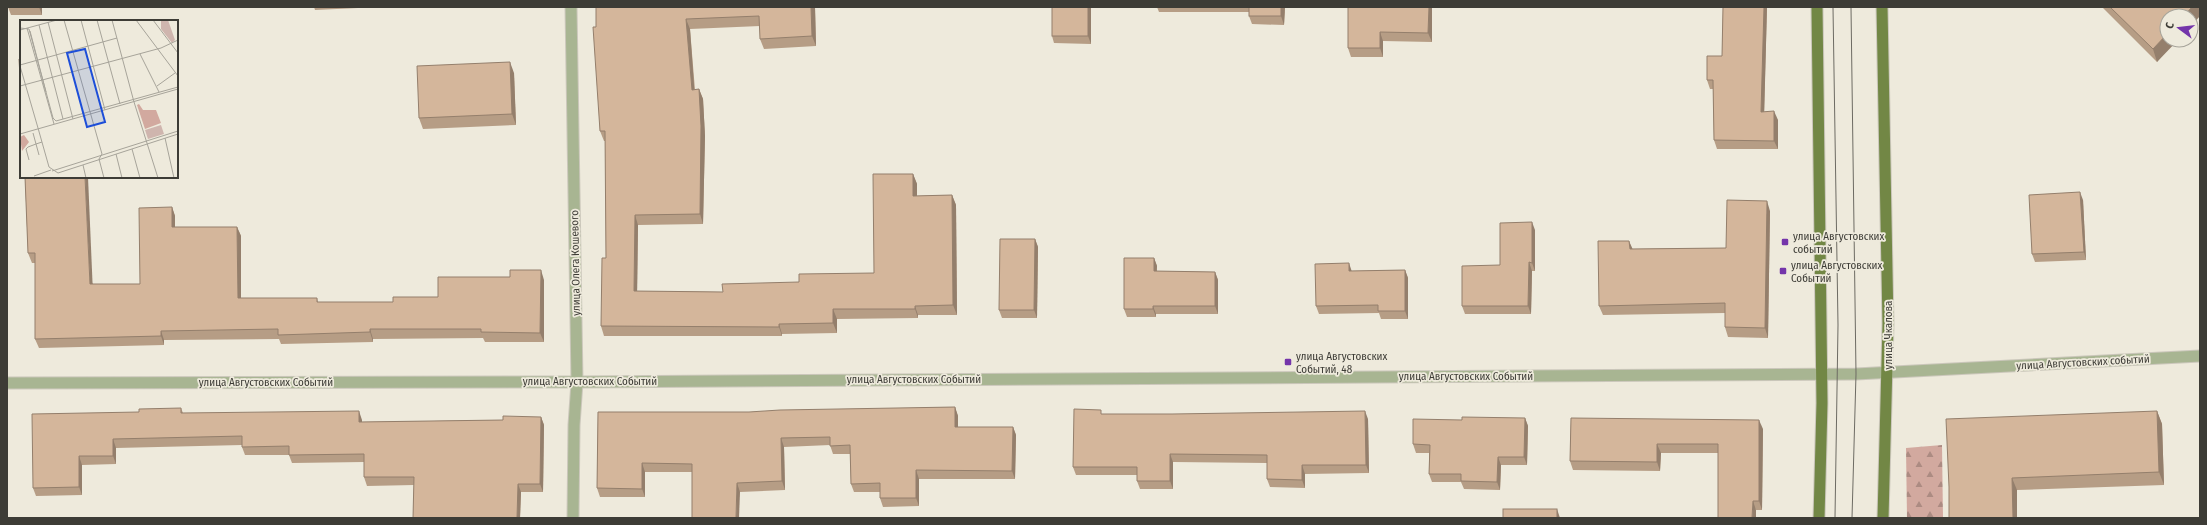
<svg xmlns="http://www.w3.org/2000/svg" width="2207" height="525" font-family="'Fira Sans Condensed',sans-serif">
<defs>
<pattern id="forest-firs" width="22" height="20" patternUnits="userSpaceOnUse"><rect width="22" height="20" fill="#d2a99f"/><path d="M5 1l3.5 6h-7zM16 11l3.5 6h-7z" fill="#ac8b82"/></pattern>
</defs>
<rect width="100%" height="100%" fill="#eeeadc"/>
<path fill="url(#forest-firs)" d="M 1942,445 L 1943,518 L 1907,518 L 1906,448 Z"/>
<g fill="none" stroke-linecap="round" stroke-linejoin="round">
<g stroke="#cbc7bb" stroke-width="13">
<g id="minor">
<path d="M 571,7 L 577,382 L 574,425 L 573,518"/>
<path d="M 7,383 L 577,382 L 1856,374 L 2200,356"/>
</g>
</g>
<g stroke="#cbc7bb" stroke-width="13">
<g id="primary">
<path d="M 1817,7 L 1822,403 L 1819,518"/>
<path d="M 1882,7 L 1888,324 L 1883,518"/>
</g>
</g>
<use href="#minor" stroke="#a8b592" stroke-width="11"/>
<use href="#primary" stroke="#728745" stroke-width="11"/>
<g stroke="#6d6b63" stroke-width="1">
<path d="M 1833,7 L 1838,325 L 1835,518"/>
<path d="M 1851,7 L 1856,374 L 1852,518"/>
</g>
</g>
<g fill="#b69d85">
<path d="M 8,7 L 42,7 L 42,15 L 11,15 Z"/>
<path d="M 314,7 L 358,7 L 358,8 L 315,10 Z"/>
<path d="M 815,7 L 816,46 L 764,49 L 760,39 L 760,26 L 690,29 L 695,90 L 699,89 L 703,99 L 705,136 L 703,224 L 638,225 L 637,291 L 723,292 L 874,273 L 913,174 L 917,184 L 917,196 L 952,195 L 956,205 L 957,315 L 918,315 L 918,318 L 837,319 L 837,333 L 782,334 L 782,336 L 604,336 L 601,326 L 606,258 L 605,141 L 604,141 L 600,131 L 596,27 Z"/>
<path d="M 1052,7 L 1091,7 L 1091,44 L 1054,43 L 1052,36 Z"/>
<path d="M 1157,7 L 1285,7 L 1284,25 L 1252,24 L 1249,16 L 1249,12 L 1159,12 Z"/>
<path d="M 1348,7 L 1432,7 L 1432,42 L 1383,41 L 1383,57 L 1351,57 L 1348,48 Z"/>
<path d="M 1723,7 L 1767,7 L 1764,112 L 1778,120 L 1778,149 L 1717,149 L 1714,140 L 1713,89 L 1710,89 L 1707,80 L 1722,56 Z"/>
<path d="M 2103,7 L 2200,7 L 2157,62 L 2103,8 Z"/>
<path d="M 514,73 L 516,125 L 423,129 L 419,118 Z"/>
<path d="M 25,177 L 93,284 L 140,284 L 172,207 L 175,216 L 175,227 L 237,227 L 241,236 L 241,298 L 317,298 L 318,302 L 393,302 L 438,297 L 544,280 L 544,342 L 485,342 L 483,338 L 373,339 L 373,342 L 281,344 L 279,339 L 164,340 L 164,345 L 39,348 L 35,339 L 35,263 L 32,263 L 28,253 Z"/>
<path d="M 2083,200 L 2086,260 L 2035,262 L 2032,254 Z"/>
<path d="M 1770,211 L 1768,338 L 1728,337 L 1725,327 L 1725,313 L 1603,315 L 1599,306 L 1629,241 L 1632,249 L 1726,248 Z"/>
<path d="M 1535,230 L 1535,271 L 1532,271 L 1531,314 L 1465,314 L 1462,306 L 1500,265 Z"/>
<path d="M 1035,239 L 1038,247 L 1037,318 L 1002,318 L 999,310 Z"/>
<path d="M 1154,258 L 1157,266 L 1157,271 L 1215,272 L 1218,280 L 1218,314 L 1156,314 L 1156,317 L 1127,317 L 1124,309 Z"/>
<path d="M 1405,270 L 1408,278 L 1408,319 L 1381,319 L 1379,313 L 1319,314 L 1316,306 L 1352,271 Z"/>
<path d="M 955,407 L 958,416 L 958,427 L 1013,427 L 1016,435 L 1015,479 L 919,479 L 919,506 L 883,507 L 880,498 L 880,492 L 854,492 L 851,484 L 850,454 L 833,454 L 830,445 L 784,447 L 785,490 L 740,492 L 692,472 L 645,472 L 645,497 L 600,497 L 597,488 L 598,412 L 749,412 Z"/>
<path d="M 181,408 L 183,413 L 362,420 L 362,422 L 503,420 L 541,417 L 544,425 L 543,492 L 521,492 L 520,518 L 413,518 L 414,485 L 367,486 L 364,477 L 364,462 L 292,463 L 289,455 L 245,455 L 242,447 L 242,445 L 116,448 L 116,464 L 82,465 L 82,495 L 36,496 L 33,488 L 139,412 Z"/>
<path d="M 2157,411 L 2162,424 L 2164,485 L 2017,490 L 2017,518 L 1949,518 L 1949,487 Z"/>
<path d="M 1103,414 L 1368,419 L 1369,473 L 1305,474 L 1305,488 L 1270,487 L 1267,479 L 1267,463 L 1173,462 L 1173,489 L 1140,489 L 1137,481 L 1137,475 L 1076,475 L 1073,467 Z"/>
<path d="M 1525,418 L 1528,426 L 1527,465 L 1501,465 L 1500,490 L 1464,489 L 1461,482 L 1432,482 L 1429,474 L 1429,453 L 1416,453 L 1413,444 L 1462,420 Z"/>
<path d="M 1571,418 L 1763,429 L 1762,510 L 1756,510 L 1718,453 L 1661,453 L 1660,471 L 1573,470 L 1570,461 Z"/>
</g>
<g fill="#947f6c">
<path d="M 39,7 L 42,7 L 42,15 Z"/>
<path d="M 811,7 L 815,7 L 816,46 L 812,36 Z"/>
<path d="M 1088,7 L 1091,7 L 1091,44 L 1088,36 Z"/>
<path d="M 1281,7 L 1285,7 L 1284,25 L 1281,16 Z"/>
<path d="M 1429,7 L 1432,7 L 1432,42 L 1428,33 Z"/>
<path d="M 1764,7 L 1767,7 L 1764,120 L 1761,112 Z"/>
<path d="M 2192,7 L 2200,7 L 2200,16 L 2191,26 L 2191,16 L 2184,16 Z"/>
<path d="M 686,19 L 690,29 L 695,100 L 692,90 Z"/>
<path d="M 1380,32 L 1383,41 L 1383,57 L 1380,48 Z"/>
<path d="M 2167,34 L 2167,40 L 2178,40 L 2157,62 L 2153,49 Z"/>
<path d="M 510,62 L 514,73 L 516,125 L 512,114 Z"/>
<path d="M 699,89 L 703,99 L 705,136 L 703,224 L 700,214 Z"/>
<path d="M 1774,111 L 1778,120 L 1778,149 L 1774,141 Z"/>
<path d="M 913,174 L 917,184 L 917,206 L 913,196 Z"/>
<path d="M 85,177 L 88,177 L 93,294 L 90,284 Z"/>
<path d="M 2080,192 L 2083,200 L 2086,260 L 2084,252 Z"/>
<path d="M 952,195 L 956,205 L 957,315 L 953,305 Z"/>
<path d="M 1767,201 L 1770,211 L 1768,338 L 1765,328 Z"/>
<path d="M 172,207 L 175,216 L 175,236 L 172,227 Z"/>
<path d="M 635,215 L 638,225 L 637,301 L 634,291 Z"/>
<path d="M 1532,222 L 1535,230 L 1535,271 L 1532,263 Z"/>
<path d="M 237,227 L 241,236 L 241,308 L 238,298 Z"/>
<path d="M 1035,239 L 1038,247 L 1037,318 L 1034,310 Z"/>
<path d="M 1629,241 L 1633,250 L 1630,249 Z"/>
<path d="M 1154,258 L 1157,266 L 1156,279 L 1154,271 Z"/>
<path d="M 1529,262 L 1532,271 L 1531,314 L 1528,306 Z"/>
<path d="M 1349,263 L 1352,272 L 1349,271 Z"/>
<path d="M 541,270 L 544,280 L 544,342 L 540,333 Z"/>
<path d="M 1405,270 L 1408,278 L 1408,319 L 1405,311 Z"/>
<path d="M 1215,272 L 1218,280 L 1218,314 L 1215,306 Z"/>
<path d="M 915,306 L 918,315 L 918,318 L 915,309 Z"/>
<path d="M 1153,306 L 1156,314 L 1156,317 L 1153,309 Z"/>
<path d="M 833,309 L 837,319 L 837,333 L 833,323 Z"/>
<path d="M 779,324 L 782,334 L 782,336 L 779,327 Z"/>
<path d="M 370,329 L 373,339 L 373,342 L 370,332 Z"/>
<path d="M 161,331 L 164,340 L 164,345 L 161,336 Z"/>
<path d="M 955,407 L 958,416 L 958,436 L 955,427 Z"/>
<path d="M 359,411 L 362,420 L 362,430 L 359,422 Z"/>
<path d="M 1365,411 L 1368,419 L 1369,473 L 1366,465 Z"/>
<path d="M 2157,411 L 2162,424 L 2164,485 L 2159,472 Z"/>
<path d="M 541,417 L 544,425 L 543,492 L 540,484 Z"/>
<path d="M 1525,418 L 1528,426 L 1527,465 L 1524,457 Z"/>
<path d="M 1759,420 L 1763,429 L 1762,510 L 1759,501 Z"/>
<path d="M 1013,427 L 1016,435 L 1015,479 L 1012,471 Z"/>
<path d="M 781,438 L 784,447 L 785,490 L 782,481 Z"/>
<path d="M 113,439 L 116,448 L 116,464 L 113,456 Z"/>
<path d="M 1657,444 L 1661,453 L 1660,471 L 1657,462 Z"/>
<path d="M 1170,454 L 1173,462 L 1173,489 L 1170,481 Z"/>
<path d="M 79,456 L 82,465 L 82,495 L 79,487 Z"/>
<path d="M 1498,457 L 1501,465 L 1500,490 L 1497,482 Z"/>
<path d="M 642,463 L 645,472 L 645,497 L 642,489 Z"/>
<path d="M 1302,465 L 1305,474 L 1305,488 L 1302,480 Z"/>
<path d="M 916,470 L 919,479 L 919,506 L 916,498 Z"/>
<path d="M 2012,478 L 2017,490 L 2017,518 L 2013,518 Z"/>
<path d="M 737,483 L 740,492 L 739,518 L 736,518 Z"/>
<path d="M 518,484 L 521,492 L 520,518 L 517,518 Z"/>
<path d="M 1753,501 L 1756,510 L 1756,518 L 1752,518 Z"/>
<path d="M 1557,509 L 1560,518 L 1557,518 Z"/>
</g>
<g fill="#d4b69b" stroke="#947f6c">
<path d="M 596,7 L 811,7 L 812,36 L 760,39 L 759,16 L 686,19 L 692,90 L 699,89 L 701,126 L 700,214 L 635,215 L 634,291 L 723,292 L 722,284 L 799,282 L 799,274 L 874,273 L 873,174 L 913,174 L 913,196 L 952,195 L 953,305 L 915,306 L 915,309 L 833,309 L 833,323 L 779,324 L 779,327 L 601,326 L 602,258 L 606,258 L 605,131 L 600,131 L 593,27 L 596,27 Z"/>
<rect x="1052" y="7" width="36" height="29"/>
<rect x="1249" y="7" width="32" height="9"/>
<path d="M 1348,7 L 1429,7 L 1428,33 L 1380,32 L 1380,48 L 1348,48 Z"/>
<path d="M 1723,7 L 1764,7 L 1761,112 L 1774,111 L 1774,141 L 1714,140 L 1713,80 L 1707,80 L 1707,56 L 1722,56 Z"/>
<path d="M 2110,7 L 2192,7 L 2184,16 L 2167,16 L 2167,34 L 2153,49 Z"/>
<path d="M 19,59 L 21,59 L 21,94 Z"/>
<path d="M 510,62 L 512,114 L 419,118 L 417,66 Z"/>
<path d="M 25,177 L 85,177 L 90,284 L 140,284 L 139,208 L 172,207 L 172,227 L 237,227 L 238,298 L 317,298 L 317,302 L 393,302 L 393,297 L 438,297 L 438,277 L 510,277 L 510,270 L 541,270 L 540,333 L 481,332 L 481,329 L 370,329 L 370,332 L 278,335 L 278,329 L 161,331 L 161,336 L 35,339 L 35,253 L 28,253 Z"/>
<path d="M 2080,192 L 2084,252 L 2032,254 L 2029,195 Z"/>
<path d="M 1727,200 L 1767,201 L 1765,328 L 1725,327 L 1725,303 L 1599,306 L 1598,241 L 1629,241 L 1630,249 L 1726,248 Z"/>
<path d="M 1532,222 L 1532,263 L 1529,262 L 1528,306 L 1462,306 L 1462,266 L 1500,265 L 1500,223 Z"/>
<path d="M 1000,239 L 1035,239 L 1034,310 L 999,310 Z"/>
<path d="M 1124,258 L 1154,258 L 1154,271 L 1215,272 L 1215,306 L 1153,306 L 1153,309 L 1124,309 Z"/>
<path d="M 1349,263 L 1349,271 L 1405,270 L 1405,311 L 1378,311 L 1378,305 L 1316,306 L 1315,264 Z"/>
<path d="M 955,407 L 955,427 L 1013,427 L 1012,471 L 916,470 L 916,498 L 880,498 L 880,483 L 851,484 L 850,445 L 830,446 L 830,437 L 781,438 L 782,481 L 737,483 L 736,518 L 692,518 L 692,464 L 642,463 L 642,489 L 597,488 L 598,412 L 749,412 L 780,410 Z"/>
<path d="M 181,408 L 181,413 L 359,411 L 359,422 L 503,420 L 503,416 L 541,417 L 540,484 L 518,484 L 517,518 L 413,518 L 414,477 L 364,477 L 364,454 L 289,455 L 289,446 L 242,447 L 242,436 L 113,439 L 113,456 L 79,456 L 79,487 L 33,488 L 32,414 L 139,412 L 139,409 Z"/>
<path d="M 1074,409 L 1101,410 L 1101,414 L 1172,414 L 1365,411 L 1366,465 L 1302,465 L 1302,480 L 1267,479 L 1267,455 L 1170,454 L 1170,481 L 1137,481 L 1137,467 L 1073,467 Z"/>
<path d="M 2157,411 L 2159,472 L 2012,478 L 2013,518 L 1949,518 L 1949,487 L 1946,419 Z"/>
<path d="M 1462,417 L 1525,418 L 1524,457 L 1498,457 L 1497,482 L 1461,481 L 1461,474 L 1429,474 L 1430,445 L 1413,444 L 1413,419 L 1462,420 Z"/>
<path d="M 1571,418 L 1759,420 L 1759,501 L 1753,501 L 1752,518 L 1718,518 L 1718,444 L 1657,444 L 1657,462 L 1570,461 Z"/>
<rect x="1503" y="509" width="54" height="9"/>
</g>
<g fill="#7435aa" stroke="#eeeadc" stroke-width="1.5">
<rect x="1781" y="238" width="8" height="8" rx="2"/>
<rect x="1779" y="267" width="8" height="8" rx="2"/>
<rect x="1284" y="358" width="8" height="8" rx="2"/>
</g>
<g text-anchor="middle" stroke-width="3.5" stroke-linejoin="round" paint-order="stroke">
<g font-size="11" fill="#3d3c36" stroke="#eeeadc" text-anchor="start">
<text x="1793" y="240">улица Августовских<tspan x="1793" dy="13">событий</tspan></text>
<text x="1791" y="269">улица Августовских<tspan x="1791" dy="13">Событий</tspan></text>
<text x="1296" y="360">улица Августовских<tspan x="1296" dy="13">Событий, 48</tspan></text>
</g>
<g font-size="11" fill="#3d3c36" stroke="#eeeadc">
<text transform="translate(575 263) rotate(-91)" y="4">улица Олега Кошевого</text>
<text transform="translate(1888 335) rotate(-90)" y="4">улица Чкалова</text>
<text transform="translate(2083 362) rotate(-3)" y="4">улица Августовских событий</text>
<text x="1466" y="380">улица Августовских Событий</text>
<text x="914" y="383">улица Августовских Событий</text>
<text x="590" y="385">улица Августовских Событий</text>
<text x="266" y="386">улица Августовских Событий</text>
</g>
</g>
<g transform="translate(20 20)">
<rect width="158" height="158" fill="#eeeadc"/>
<path d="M 141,0 L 148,0 L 155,20 L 152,23 L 141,9 Z" fill="#cfb5ae"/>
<path d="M 119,84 L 123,90 L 136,90 L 141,103 L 125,109 L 117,85 ZM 4,115 L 9,122 L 2,131 L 0,117 Z" fill="#d2a99f"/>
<path d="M 141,105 L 144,114 L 128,119 L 125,110 Z" fill="#cfb5ae"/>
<path fill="none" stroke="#a7a49a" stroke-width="1" d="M 44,0 L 82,134 L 79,139 L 84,158M 61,0 L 85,90M 77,0 L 100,84M 92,0 L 114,82M 116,0 L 158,56M 133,0 L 158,33M 28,2 L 53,99M 19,5 L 43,99M 0,8 L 9,9 L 33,98 L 36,101 L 158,67M 7,8 L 34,104M 0,10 L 37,0M 10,11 L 26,72M 120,34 L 139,72M 0,45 L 97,18M 0,46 L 18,108M 0,66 L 141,28 L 158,20M 137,66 L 155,53M 114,82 L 138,158M 18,108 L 29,147 L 38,153 L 158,114M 13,113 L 16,124 L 22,122M 0,114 L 158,69M 145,118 L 154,158M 112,129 L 120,158M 96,134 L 102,158M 9,140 L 6,129 L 8,127 L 16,124 L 19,135M 63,145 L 66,158M 32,151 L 158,111M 14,156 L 31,150"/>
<path fill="#1d4ed8" fill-opacity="0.15" stroke="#1d4ed8" stroke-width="2" d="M 65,29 L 85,102 L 67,107 L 47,33 Z"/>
<rect width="158" height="158" fill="none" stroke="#3d3c36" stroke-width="2"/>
</g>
<rect width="2207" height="525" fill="none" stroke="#3d3c36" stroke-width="16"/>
<g transform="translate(2179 28) rotate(285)"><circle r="19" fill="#eeeadc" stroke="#a7a49a"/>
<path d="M0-3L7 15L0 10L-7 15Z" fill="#7435aa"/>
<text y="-6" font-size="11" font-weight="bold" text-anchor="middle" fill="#3d3c36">С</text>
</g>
</svg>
